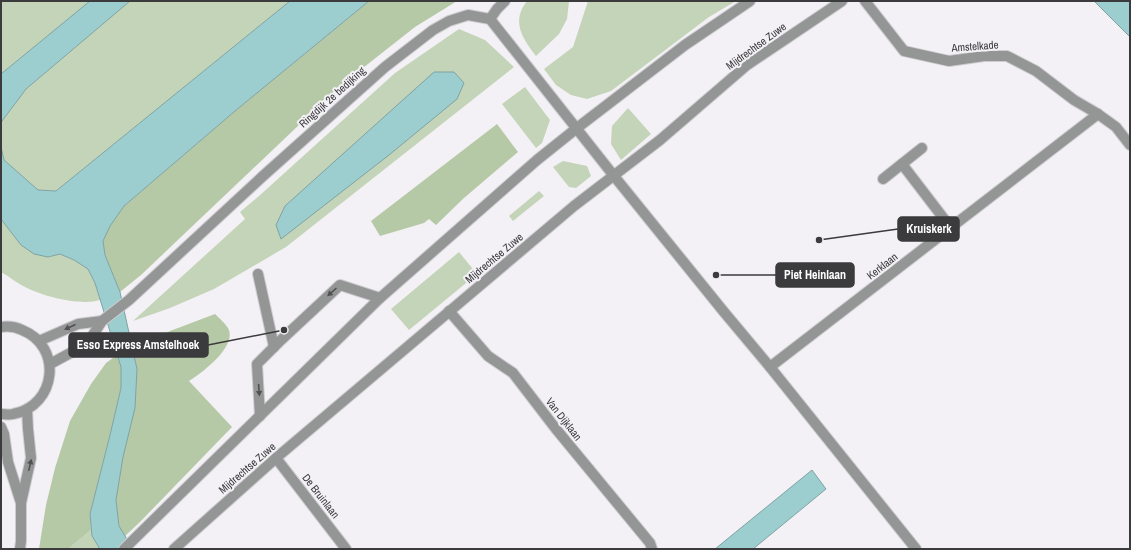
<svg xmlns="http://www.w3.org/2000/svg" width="1131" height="550" font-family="'Archivo Narrow',sans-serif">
<rect width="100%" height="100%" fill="#f3f1f5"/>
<g fill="#c4d4b8">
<path d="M 1,1 L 90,1 L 1,74 Z"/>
<path d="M 130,1 L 290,1 L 56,191 L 38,190 L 4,160 L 1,147 L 1,121 L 26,89 Z"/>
<path d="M 527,1 L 569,1 L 567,19 L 559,34 L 536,56 C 522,38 511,21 527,1 Z"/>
<path d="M 588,1 L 736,1 L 709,17 L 611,91 L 587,99 L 571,95 L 556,85 L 544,69 L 573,47 Z"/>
<path d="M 459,29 L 485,40 L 514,67 L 286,247 L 214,289 L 170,308 L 133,321 L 245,219 L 240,212 L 259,196 L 395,73 Z"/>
<path d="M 525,87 L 550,120 L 542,143 L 536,148 L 502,104 Z"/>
<path d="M 628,108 L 651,134 L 621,160 L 611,144 L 612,126 Z"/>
<path d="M 563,161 L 587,166 L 591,176 L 576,188 L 569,187 L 553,167 Z"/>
<path d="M 539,191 L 544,196 L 513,221 L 509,216 Z"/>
<path d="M 1,219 L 21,245 L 48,257 L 60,254 L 74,260 L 88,269 L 95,283 L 100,300 C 81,306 45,297 27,288 C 18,284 10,277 1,272 Z"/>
<path d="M 459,252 L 477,274 L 409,330 L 391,309 Z"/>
<path d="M 91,530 L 92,536 L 100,549 L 68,549 Z"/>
</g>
<g fill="#b6c9a7">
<path d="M 369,1 L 457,1 L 415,27 L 340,86 L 141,275 L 120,292 L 105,255 L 103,241 L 110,226 L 124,206 L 235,111 Z"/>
<path d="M 497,124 L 518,152 L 464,198 L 436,225 L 429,219 L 424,223 L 380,236 L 371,221 Z"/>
<path d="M 215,314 C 219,318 225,323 228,328 C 238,346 202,373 189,381 L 232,427 L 139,523 L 125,536 L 119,526 L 116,500 L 137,369 L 133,350 L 170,331 Z"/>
<path d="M 117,355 L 121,367 L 121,388 L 110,435 L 90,514 L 91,530 L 68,549 L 39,549 L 46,505 L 55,468 L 70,421 L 91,384 L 106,363 Z"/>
</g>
<g fill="#9ccecf" stroke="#7fa2a3">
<path d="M 90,1 L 130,1 L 26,89 L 2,121 L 1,123 L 1,74 Z"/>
<path d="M 290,1 L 369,1 L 235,111 L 124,206 L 110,226 L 103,241 L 105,255 L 120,292 L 137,369 L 135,408 L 123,457 L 116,500 L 119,526 L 133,549 L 100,549 L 92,536 L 90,514 L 110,435 L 121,388 L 121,367 L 95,283 L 88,269 L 74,260 L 60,254 L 48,257 L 34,254 L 21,245 L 1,219 L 1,147 L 4,160 L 38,190 L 56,191 Z"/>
<path d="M 1094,1 L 1130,1 L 1130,37 Z"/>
<path d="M 434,72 L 454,72 L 464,83 L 457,99 L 389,155 L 281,239 L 276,225 L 285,206 Z"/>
<path d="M 812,470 L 826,489 L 753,549 L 715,549 Z"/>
</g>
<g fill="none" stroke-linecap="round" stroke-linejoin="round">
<g stroke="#ceccd0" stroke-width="12">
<g id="minor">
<path d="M 865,1 L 904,51 L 949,61 L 984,56 L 1007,56 L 1036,71 L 1074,100 L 1098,114 L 1116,127 L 1130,145"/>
<path d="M 490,19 L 497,9 L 505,1"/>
<path d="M 902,164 L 951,228"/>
<path d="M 883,179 L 922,148"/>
<path d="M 258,274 L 274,347"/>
<path d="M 449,311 L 488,356 L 513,373 L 556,429 L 650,543 L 652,549"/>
<path d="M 1,327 C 8,326 16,327 22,330 C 63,346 57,406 13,414 C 9,415 5,414 1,414"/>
<path d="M 39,341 L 78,324 L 102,321"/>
<path d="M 50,364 L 87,344 L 102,321 L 129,300 L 263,176 L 385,67 L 433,30 L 449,21 L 468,15 L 490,19 L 614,176 L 724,312 L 770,367 L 916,549"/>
<path d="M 770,367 L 1098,114"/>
<path d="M 260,416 L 257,364 L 281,340 L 340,285 L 380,298"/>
<path d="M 1,427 L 4,434 L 8,462 L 21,503"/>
<path d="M 276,458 L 346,549"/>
<path d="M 20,549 L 21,541 L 21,503 L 31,458 L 28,429 L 27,409"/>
<path d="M 124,549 L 380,298 L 537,160 L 577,128 L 685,45 L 750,1"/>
<path d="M 174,549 L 276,458 L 574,206 L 660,140 L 747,65 L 842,1"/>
</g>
</g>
<use href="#minor" stroke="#949695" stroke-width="10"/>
</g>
<defs><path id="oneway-solid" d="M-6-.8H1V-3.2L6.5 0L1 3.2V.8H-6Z"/></defs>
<g fill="#515152">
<use href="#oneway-solid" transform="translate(332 292) rotate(138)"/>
<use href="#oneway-solid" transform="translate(70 327) rotate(156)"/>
<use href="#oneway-solid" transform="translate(259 390) rotate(86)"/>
<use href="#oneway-solid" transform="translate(30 465) rotate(-77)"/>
</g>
<g text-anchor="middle" stroke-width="4" stroke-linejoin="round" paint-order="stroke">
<g font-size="11" fill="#3b3a3c" stroke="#f3f1f5">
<text transform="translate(756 46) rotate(-36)" y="4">Mijdrechtse Zuwe</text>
<text transform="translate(975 46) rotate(-4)" y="4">Amstelkade</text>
<text transform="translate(332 97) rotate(-42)" y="4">Ringdijk 2e bedijking</text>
<text transform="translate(494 258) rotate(-40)" y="4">Mijdrechtse Zuwe</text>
<text transform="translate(882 266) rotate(-38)" y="4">Kerklaan</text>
<text transform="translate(564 419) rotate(52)" y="4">Van Dijklaan</text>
<text transform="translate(247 468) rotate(-41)" y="4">Mijdrechtse Zuwe</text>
<text transform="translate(321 496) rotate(52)" y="4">De Bruinlaan</text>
</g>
</g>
<path fill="none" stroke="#3b3a3c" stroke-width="1.5" d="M819 240L898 229M716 275L776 275M284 330L208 345"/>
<g fill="#3b3a3c" stroke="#f3f1f5" stroke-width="1.5">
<circle cx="819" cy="240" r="4"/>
<circle cx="716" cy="275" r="4"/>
<circle cx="284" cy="330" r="4"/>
</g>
<g fill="#3b3a3c" stroke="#3b3a3c" stroke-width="1.5">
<rect x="898" y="217" width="61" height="24" rx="4"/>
<rect x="776" y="263" width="78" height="24" rx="4"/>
<rect x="69" y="333" width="139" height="24" rx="4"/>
</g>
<g font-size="12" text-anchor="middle" font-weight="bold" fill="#fff">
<text x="929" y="233">Kruiskerk</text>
<text x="815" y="279">Piet Heinlaan</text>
<text x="138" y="349">Esso Express Amstelhoek</text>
</g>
<rect width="1131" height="550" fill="none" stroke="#3b3a3c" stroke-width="4"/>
</svg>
